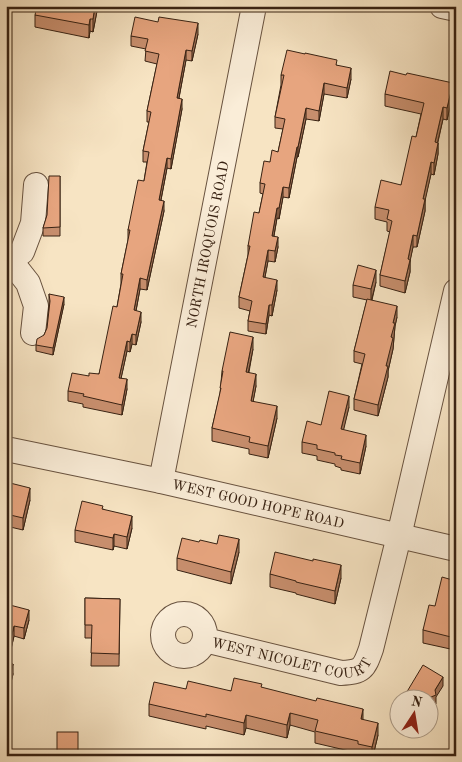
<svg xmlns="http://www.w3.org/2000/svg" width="462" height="762" font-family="'Old Standard TT',serif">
<rect width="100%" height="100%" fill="#f7e4c3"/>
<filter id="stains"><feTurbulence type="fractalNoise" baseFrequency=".004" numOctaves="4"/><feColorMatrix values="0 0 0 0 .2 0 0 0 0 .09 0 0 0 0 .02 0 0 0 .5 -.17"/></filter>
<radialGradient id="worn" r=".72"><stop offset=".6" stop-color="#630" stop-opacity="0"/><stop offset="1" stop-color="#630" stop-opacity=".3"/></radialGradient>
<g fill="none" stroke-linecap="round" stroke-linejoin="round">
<g stroke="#68523f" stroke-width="26">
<g id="minor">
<path d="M 442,6 L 456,9"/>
<path d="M 6,261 L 22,252 L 33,223 L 36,185"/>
<path d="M 6,264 L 17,269 L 28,283 L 36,306 L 33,333"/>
<path id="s1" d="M 6,449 L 161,481 L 456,549"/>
<path id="s2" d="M 161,481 L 254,6"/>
<circle cx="184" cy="635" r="21"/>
<path id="s3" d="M 205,640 L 341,673 C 362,672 364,669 371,649 L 399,536 L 456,291"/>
</g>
</g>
<use href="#minor" stroke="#faedd8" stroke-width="24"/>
</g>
<g fill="#c78e6d" stroke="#382213">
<path d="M 97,6 L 97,11 L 93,32 L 90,31 L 89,38 L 35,27 L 35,15 Z"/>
<path d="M 198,34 L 192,61 L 186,60 L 179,98 L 182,109 L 171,169 L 167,168 L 161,200 L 164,211 L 147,290 L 140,289 L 136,311 L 141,322 L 136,345 L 132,344 L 130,352 L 127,351 L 121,378 L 127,389 L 122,415 L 83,407 L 83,404 L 68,401 L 68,391 L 89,376 L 99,374 L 117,307 L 121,284 L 121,274 L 128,240 L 128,230 L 144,181 L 147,162 L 143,162 L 143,151 L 149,122 L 147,122 L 147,111 L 157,64 L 145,61 L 146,49 L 131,46 L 131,36 Z"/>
<path d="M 337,65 L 351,79 L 347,98 L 324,94 L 319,121 L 306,119 L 298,157 L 297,157 L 289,198 L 283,197 L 279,219 L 277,218 L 274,236 L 278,247 L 275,262 L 268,261 L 265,277 L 277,290 L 272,316 L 269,315 L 266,334 L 248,331 L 248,321 L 250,311 L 239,308 L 239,297 L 248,255 L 248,246 L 259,213 L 263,194 L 260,193 L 260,183 L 270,162 L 278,152 L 283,129 L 275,128 L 275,117 L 281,85 L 281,75 Z"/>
<path d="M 385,94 L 453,94 L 447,120 L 443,119 L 438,142 L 438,154 L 434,175 L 431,174 L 425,199 L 425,211 L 417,247 L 413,247 L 410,260 L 410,272 L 405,293 L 380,286 L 380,275 L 390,232 L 387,231 L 387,222 L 375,219 L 375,207 L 401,185 L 416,137 L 421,114 L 385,106 Z"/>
<path d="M 60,176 L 60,236 L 43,236 L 43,228 Z"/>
<path d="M 376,282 L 372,300 L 397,317 L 395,326 L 393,349 L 388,371 L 388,377 L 378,416 L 354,410 L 354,399 L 362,364 L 354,362 L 354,351 L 367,300 L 353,297 L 353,285 Z"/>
<path d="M 49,294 L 64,304 L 53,355 L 36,351 L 36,345 L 44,335 L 47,328 L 49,304 Z"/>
<path d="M 253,349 L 249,372 L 256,386 L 253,401 L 277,418 L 268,458 L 249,454 L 249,449 L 212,441 L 212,428 L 220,394 L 222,371 Z"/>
<path d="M 349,407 L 343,430 L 366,446 L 360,474 L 341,470 L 341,468 L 335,466 L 335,464 L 317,460 L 317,456 L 302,453 L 302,442 L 321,425 Z"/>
<path d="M 456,470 L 456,499 L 452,498 L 452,487 Z"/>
<path d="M 6,482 L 30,500 L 23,530 L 6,526 Z"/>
<path d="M 103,509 L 132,528 L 127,549 L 114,546 L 113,550 L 75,542 L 75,530 Z"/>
<path d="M 239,552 L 231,584 L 177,570 L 177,558 Z"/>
<path d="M 270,574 L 341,578 L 335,604 L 296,594 L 296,593 L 270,587 Z"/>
<path d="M 456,581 L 455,650 L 423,643 L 423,630 L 435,606 Z"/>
<path d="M 85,598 L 120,599 L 119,666 L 91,666 L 92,638 L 85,638 Z"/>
<path d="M 6,604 L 29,620 L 24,639 L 14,636 L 8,663 L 13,674 L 6,703 Z"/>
<path d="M 262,688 L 363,719 L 378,735 L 373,756 L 358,756 L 358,753 L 315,743 L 315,732 L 290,725 L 287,738 L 246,728 L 244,735 L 206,726 L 206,729 L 149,716 L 149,704 L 186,689 L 231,691 Z"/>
<path d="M 400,704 L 400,727 L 393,723 L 393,715 Z"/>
<path d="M 403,730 L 414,730 L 411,734 Z"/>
</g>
<g fill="#a27459" stroke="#382213">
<path d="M 95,6 L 97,6 L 97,11 L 93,32 L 93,19 Z"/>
<path d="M 90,19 L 90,31 L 89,38 L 89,25 Z"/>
<path d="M 198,23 L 198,34 L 192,61 L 192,51 Z"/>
<path d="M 186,50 L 186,60 L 177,108 L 177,98 Z"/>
<path d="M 351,68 L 351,79 L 347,98 L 347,88 Z"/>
<path d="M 324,83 L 324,94 L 319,121 L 319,111 Z"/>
<path d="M 453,83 L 453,94 L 447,120 L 447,108 Z"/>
<path d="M 182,99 L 182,109 L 171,169 L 171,159 Z"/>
<path d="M 443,107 L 443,119 L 435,153 L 435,142 Z"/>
<path d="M 306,108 L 306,119 L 298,157 L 298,147 Z"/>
<path d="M 438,143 L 438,154 L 434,175 L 434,163 Z"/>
<path d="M 297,147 L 297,157 L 289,198 L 289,188 Z"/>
<path d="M 167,158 L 167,168 L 159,210 L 159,200 Z"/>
<path d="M 431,162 L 431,174 L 423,210 L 423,199 Z"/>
<path d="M 283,187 L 283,197 L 279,219 L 279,208 Z"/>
<path d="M 425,199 L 425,211 L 417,247 L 417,236 Z"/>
<path d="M 164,201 L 164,211 L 147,290 L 147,280 Z"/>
<path d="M 277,208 L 277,218 L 272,246 L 272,236 Z"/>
<path d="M 413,235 L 413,247 L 408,271 L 408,259 Z"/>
<path d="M 278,237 L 278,247 L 275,262 L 275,251 Z"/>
<path d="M 268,250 L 268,261 L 263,287 L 263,277 Z"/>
<path d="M 410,260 L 410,272 L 405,293 L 405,281 Z"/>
<path d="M 376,270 L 376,282 L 371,302 L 371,289 Z"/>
<path d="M 140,278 L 140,289 L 134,321 L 134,310 Z"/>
<path d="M 277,280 L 277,290 L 272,316 L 272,305 Z"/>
<path d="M 64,297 L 64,304 L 53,355 L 53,348 Z"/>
<path d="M 269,305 L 269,315 L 266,334 L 266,324 Z"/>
<path d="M 397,306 L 397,317 L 395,326 L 393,349 L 388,371 L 388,377 L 378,416 L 378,405 L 391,337 L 393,323 Z"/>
<path d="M 141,312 L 141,322 L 136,345 L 136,335 Z"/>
<path d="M 132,334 L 132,344 L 130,352 L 130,342 Z"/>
<path d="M 253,337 L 253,349 L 246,384 L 246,372 Z"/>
<path d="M 127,341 L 127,351 L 119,388 L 119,378 Z"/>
<path d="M 256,374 L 256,386 L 251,413 L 251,401 Z"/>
<path d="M 127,379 L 127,389 L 122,415 L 122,405 Z"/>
<path d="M 349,396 L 349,407 L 341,441 L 341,429 Z"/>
<path d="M 277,406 L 277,418 L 268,458 L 268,446 Z"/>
<path d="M 366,435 L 366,446 L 360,474 L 360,463 Z"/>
<path d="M 30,488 L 30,500 L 23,530 L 23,518 Z"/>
<path d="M 132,516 L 132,528 L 127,549 L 127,537 Z"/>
<path d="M 114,534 L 114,546 L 113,550 L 113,538 Z"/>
<path d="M 239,539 L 239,552 L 231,584 L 231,572 Z"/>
<path d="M 341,565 L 341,578 L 335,604 L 335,591 Z"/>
<path d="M 29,610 L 29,620 L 24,639 L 24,628 Z"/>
<path d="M 14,626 L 14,636 L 6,670 L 6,659 Z"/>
<path d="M 456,633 L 456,646 L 455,650 L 455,638 Z"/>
<path d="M 13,664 L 13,674 L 6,703 L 6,692 Z"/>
<path d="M 443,677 L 443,686 L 436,697 L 436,704 L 431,706 L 430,708 L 429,700 Z"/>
<path d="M 363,709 L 363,721 L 361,719 Z"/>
<path d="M 290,713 L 290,725 L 287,738 L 287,725 Z"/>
<path d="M 246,715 L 246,728 L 244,735 L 244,723 Z"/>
<path d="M 378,723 L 378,735 L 373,756 L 372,756 L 372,747 Z"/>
</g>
<g fill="#e7a57f" stroke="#382213">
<path d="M 37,6 L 95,6 L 93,19 L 90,19 L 89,25 L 35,15 Z"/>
<path d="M 135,17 L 158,22 L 159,17 L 198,23 L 192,51 L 186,50 L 177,98 L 182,99 L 171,159 L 167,158 L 159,200 L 164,201 L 147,280 L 140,278 L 134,310 L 141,312 L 136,335 L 132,334 L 130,342 L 127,341 L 119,378 L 127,379 L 122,405 L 83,396 L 84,394 L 68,391 L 72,373 L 89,376 L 89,373 L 99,374 L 113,306 L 117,307 L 123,274 L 121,274 L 130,230 L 128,230 L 138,180 L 144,181 L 149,152 L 143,151 L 151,112 L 147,111 L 159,54 L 145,51 L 148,39 L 131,36 Z"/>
<path d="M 287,50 L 305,54 L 305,53 L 337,60 L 336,65 L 351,68 L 347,88 L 324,83 L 319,111 L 306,108 L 298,147 L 297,147 L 289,188 L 283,187 L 279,208 L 277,208 L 272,236 L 278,237 L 275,251 L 268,250 L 263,277 L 277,280 L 272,305 L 269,305 L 266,324 L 248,321 L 252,301 L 239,297 L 250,246 L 248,246 L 254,212 L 259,213 L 265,184 L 260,183 L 264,161 L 270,162 L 272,150 L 278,152 L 285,119 L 275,117 L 284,75 L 281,75 Z"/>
<path d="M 390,71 L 406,75 L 407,73 L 453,83 L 447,108 L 443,107 L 435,142 L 438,143 L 434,163 L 431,162 L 423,199 L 425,199 L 417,236 L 413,235 L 408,259 L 410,260 L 405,281 L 380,275 L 392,221 L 387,219 L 389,210 L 375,207 L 381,180 L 401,185 L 412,136 L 416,137 L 424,103 L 385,94 Z"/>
<path d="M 49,176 L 60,176 L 60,227 L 43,228 L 47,215 Z"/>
<path d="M 358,265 L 376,270 L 371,289 L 353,285 Z"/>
<path d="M 49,294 L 64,297 L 53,348 L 36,345 L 37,339 L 44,335 L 47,328 L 50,301 Z"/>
<path d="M 367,299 L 397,306 L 393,323 L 395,323 L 391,337 L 393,338 L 386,366 L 388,366 L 378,405 L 354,399 L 365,354 L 354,351 Z"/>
<path d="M 230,332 L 253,337 L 246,372 L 256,374 L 251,401 L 277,406 L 268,446 L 249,442 L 250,437 L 212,428 L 221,388 L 220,388 L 223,371 L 222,371 Z"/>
<path d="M 329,391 L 349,396 L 341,429 L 366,435 L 360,463 L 341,459 L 342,456 L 335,455 L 335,453 L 317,449 L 317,445 L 302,442 L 307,421 L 321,425 Z"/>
<path d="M 456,470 L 456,488 L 452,487 Z"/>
<path d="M 6,482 L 30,488 L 23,518 L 6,514 Z"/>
<path d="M 82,501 L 103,506 L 102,509 L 132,516 L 127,537 L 114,534 L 113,538 L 75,530 Z"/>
<path d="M 219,535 L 239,539 L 231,572 L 177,558 L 182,538 L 199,542 L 200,540 L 217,544 Z"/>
<path d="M 275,552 L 313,561 L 313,559 L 341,565 L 335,591 L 296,582 L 296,581 L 270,574 Z"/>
<path d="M 442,577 L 456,581 L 456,633 L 455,638 L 423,630 L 429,605 L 435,606 Z"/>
<path d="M 85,598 L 120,599 L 119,654 L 91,653 L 92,625 L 85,625 Z"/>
<path d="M 6,604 L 29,610 L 24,628 L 14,626 L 6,659 Z"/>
<path d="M 6,662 L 13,664 L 6,692 Z"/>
<path d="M 423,665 L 443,677 L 435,690 L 436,695 L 431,697 L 429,700 L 402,700 Z"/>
<path d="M 234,678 L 262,684 L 261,687 L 316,701 L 317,698 L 363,709 L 361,719 L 378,723 L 372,747 L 358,744 L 358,741 L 315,731 L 318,720 L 290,713 L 287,725 L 246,715 L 244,723 L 206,714 L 206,717 L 149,704 L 154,682 L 186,689 L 188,681 L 231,691 Z"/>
<path d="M 400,704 L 400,718 L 393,715 Z"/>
<rect x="57" y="732" width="21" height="24"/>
</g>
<g text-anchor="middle" stroke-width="5" stroke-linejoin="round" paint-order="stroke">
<g font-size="14" fill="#382213" stroke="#faedd8">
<text dy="5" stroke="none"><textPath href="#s2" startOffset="241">NORTH IROQUOIS ROAD</textPath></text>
<text dy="5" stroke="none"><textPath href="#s1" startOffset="258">WEST GOOD HOPE ROAD</textPath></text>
<text dy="5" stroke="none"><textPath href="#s3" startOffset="90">WEST NICOLET COURT</textPath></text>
</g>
</g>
<rect width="462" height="762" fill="none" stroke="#f7e4c3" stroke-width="25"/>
<rect x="8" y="8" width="447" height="747" fill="none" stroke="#382213" stroke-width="2.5"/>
<rect x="12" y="12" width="437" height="737" fill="none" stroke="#382213"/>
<g transform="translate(414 714) rotate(12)"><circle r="24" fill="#faedd8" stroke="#ac9c89"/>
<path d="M0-4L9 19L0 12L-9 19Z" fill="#8f2418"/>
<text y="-8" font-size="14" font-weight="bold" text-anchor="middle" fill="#382213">N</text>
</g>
<rect width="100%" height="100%" filter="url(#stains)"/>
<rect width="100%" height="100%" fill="url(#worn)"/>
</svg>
